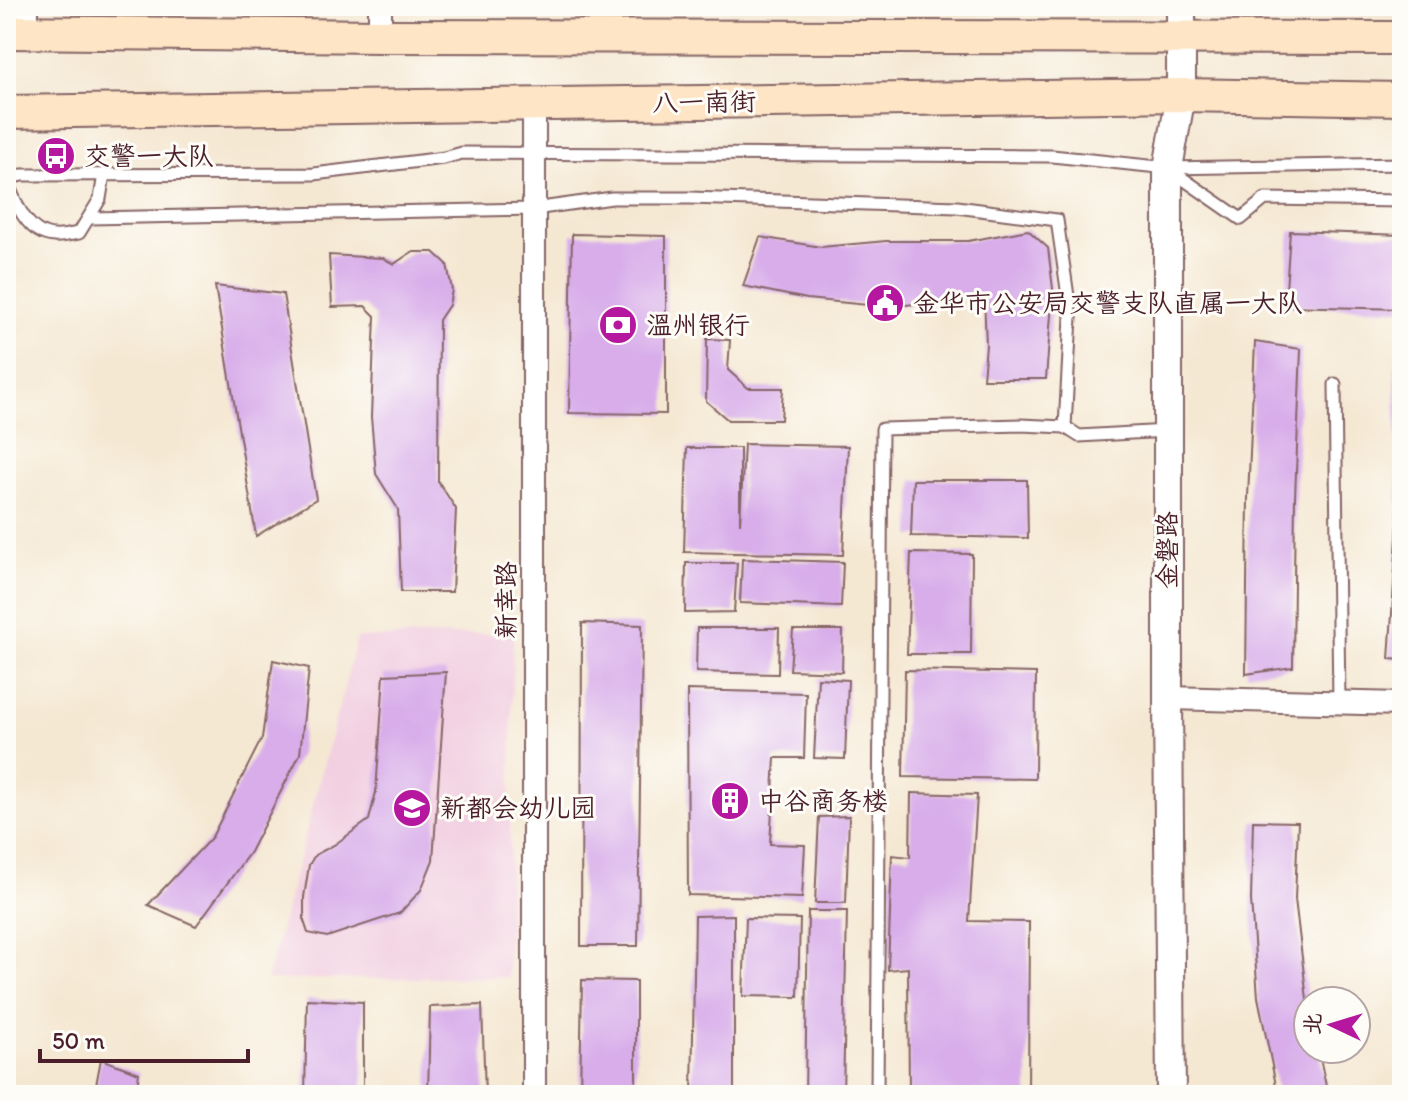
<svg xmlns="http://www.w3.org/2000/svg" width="1408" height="1101" font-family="Itim,'LXGW WenKai TC',sans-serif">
<rect width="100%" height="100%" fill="#fdfcf7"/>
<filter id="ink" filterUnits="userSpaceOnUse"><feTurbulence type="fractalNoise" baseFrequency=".0125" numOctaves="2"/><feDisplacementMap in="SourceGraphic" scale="16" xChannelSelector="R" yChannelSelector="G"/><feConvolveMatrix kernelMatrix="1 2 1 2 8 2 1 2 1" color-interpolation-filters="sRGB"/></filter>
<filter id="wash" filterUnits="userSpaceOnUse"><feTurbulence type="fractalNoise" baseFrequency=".006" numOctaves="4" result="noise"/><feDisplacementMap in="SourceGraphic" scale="32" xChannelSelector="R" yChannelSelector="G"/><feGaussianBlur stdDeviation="1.8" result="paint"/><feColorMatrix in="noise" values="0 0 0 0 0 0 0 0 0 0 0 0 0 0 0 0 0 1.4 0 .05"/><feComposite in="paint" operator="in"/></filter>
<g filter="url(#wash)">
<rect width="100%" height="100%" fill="#f5e8d3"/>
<path fill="#f2cfe1" d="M 513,633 L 508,977 L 267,980 L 357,638 Z"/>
<g id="blocks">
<g fill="#d8adea">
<path d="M 1028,230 L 1048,248 L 1053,289 L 1046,379 L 983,379 L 986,345 L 984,296 L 888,307 L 807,299 L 743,286 L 760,237 L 821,247 L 886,241 L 968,241 Z"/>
<path d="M 1290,231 L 1402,235 L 1402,309 L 1285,306 Z"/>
<path d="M 572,234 L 666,236 L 666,414 L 569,413 Z"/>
<path d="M 412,252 L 434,252 L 447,264 L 452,290 L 449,305 L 439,320 L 438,481 L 456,509 L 452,592 L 401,592 L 398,509 L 376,474 L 371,417 L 375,316 L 365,306 L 332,307 L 329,255 L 383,258 L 394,264 Z"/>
<path d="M 215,286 L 283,294 L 316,499 L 256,536 Z"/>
<path d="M 707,339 L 730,340 L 728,370 L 748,388 L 783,388 L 781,420 L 728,420 L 706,401 Z"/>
<path d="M 1255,342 L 1301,349 L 1295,497 L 1293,667 L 1246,674 L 1248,497 Z"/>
<path d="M 1395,364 L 1402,364 L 1402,660 L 1389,659 L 1398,523 Z"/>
<path d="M 744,444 L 848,446 L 843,555 L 684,552 L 687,448 L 740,448 L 740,524 Z"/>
<path d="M 913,480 L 1027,480 L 1028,538 L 911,536 Z"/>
<path d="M 911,553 L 972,554 L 971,654 L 907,654 Z"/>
<path d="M 742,559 L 843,562 L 841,607 L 740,603 Z"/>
<path d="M 686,563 L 737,563 L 734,612 L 685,613 Z"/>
<path d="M 582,623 L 642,625 L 638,946 L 581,946 Z"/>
<path d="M 697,628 L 779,628 L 778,674 L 696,672 Z"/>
<path d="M 793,630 L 843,630 L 842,672 L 790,670 Z"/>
<path d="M 273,660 L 309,668 L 300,754 L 250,852 L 196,926 L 148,905 L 212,837 L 262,738 Z"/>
<path d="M 905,670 L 1036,673 L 1035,779 L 903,777 Z"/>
<path d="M 446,672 L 433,860 L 421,890 L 400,913 L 327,937 L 308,933 L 304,921 L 304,897 L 309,865 L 315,855 L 334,845 L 369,820 L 376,792 L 384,675 Z"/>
<path d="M 818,678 L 848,680 L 845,759 L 814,758 Z"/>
<path d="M 687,690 L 806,693 L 804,758 L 775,758 L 770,844 L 805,845 L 802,898 L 688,895 Z"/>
<path d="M 911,793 L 977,795 L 969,921 L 1029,922 L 1028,1095 L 909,1095 L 908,968 L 888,970 L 892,855 L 910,857 Z"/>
<path d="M 849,816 L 846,903 L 815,903 L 819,817 Z"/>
<path d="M 1253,821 L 1298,822 L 1295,899 L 1308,1008 L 1308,1049 L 1318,1049 L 1328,1095 L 1278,1095 L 1258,997 L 1251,900 Z"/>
<path d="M 808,911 L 847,911 L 843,1095 L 805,1095 Z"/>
<path d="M 734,915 L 734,1095 L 692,1095 L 695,916 Z"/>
<path d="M 746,918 L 800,919 L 798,997 L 743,996 Z"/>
<path d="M 582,980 L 636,981 L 636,1095 L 580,1095 Z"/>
<path d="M 307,999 L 363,1002 L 363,1095 L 305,1095 Z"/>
<path d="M 482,1005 L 485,1095 L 428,1095 L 430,1007 Z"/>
<path d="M 101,1059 L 139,1073 L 136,1095 L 94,1095 Z"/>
</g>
</g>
</g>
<g filter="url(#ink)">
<use href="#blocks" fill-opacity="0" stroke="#866566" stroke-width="2"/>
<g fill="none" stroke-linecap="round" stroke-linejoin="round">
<g stroke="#866566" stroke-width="15">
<g id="service">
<path d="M 1169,169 L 1241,219 L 1265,199 L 1402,201"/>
<path d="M 6,179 L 22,175 L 314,174 L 444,158 L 462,153 L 1052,156 L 1168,168 L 1402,164"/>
<path d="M 6,179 C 14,200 27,235 54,236 C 62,237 71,234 79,233 L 100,199 L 104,174"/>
<path d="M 90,218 L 534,209 L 612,198 L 690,198 L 957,207 L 1057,220 L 1071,317 L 1065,427 L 1079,436 L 1167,431"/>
<path d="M 1335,384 L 1339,703"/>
<path d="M 877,1095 L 882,429 L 1021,425 L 1065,427"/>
</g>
</g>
<g stroke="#866566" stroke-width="26">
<g id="minor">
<path d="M 380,6 L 380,36"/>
<path d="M 1168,698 L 1402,704"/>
<path d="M 534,1095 L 534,104"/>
</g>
</g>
<g stroke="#866566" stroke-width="32">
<g id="tertiary">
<path d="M 24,6 L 24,32"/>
<path d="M 1171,1095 L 1168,698 L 1168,168 L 1181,95 L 1181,6"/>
</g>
</g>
<g stroke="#866566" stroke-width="36">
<g id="secondary">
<path d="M 6,32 L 380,36 L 1402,38"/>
<path d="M 6,112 L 1181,95 L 1402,99"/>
</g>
</g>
<use href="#service" stroke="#fff" stroke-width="11"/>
<use href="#minor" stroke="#fff" stroke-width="22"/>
<use href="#tertiary" stroke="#fff" stroke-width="28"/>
<use href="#secondary" stroke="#fde5c5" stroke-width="32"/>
</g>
</g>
<defs>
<g id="bus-disc" transform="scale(2)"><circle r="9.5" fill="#b5179e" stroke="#fdfcf7"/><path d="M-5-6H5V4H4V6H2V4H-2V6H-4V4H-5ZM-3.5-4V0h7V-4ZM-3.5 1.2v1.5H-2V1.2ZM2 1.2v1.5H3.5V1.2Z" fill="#fff"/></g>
<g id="civic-disc" transform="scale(2)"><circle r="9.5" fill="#b5179e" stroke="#fdfcf7"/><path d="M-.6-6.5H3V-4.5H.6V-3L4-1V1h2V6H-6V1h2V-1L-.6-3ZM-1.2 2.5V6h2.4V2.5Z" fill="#fff"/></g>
<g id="bank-disc" transform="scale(2)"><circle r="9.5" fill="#b5179e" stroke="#fdfcf7"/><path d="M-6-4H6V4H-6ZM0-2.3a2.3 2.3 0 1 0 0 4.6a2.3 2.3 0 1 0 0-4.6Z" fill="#fff"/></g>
<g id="building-disc" transform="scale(2)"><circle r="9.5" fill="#b5179e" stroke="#fdfcf7"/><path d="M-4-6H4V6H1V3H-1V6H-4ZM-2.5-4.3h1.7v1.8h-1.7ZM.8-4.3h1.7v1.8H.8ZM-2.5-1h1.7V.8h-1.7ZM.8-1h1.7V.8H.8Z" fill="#fff"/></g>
<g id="school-disc" transform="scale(2)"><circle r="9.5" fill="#b5179e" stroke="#fdfcf7"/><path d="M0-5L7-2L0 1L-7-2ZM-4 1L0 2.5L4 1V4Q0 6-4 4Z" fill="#fff"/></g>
</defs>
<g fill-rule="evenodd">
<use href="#bus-disc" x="56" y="156"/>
<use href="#civic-disc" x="885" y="303"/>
<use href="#bank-disc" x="618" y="325"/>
<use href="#building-disc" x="730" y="801"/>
<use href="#school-disc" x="412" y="808"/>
</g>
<g text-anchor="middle" stroke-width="6" stroke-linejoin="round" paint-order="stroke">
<g font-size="26" fill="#4a1f2b" stroke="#fdfcf7">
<text transform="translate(704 102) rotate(-1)" y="9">八一南街</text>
<text transform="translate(1167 550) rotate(-90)" y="9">金磐路</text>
<text transform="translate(506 600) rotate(-90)" y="9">新幸路</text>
</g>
<g font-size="26" fill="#4a1f2b" stroke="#fdfcf7" text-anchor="start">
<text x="84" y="165">交警一大队</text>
<text x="913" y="312">金华市公安局交警支队直属一大队</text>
<text x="646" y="334">温州银行</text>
<text x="758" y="810">中谷商务楼</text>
<text x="440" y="817">新都会幼儿园</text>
</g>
</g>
<rect width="1408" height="1101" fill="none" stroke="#fdfcf7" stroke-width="32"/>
<g transform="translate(1332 1025) rotate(274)"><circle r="38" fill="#fdfcf7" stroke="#b5a4a5" stroke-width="2"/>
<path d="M0-6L14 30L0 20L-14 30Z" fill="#b5179e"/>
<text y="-12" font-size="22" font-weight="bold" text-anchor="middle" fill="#4a1f2b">北</text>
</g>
<path d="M40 1049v12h208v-12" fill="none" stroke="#4a1f2b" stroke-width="4"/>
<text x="52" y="1049" font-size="24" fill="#4a1f2b" stroke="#fdfcf7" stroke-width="6" paint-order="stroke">50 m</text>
</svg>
